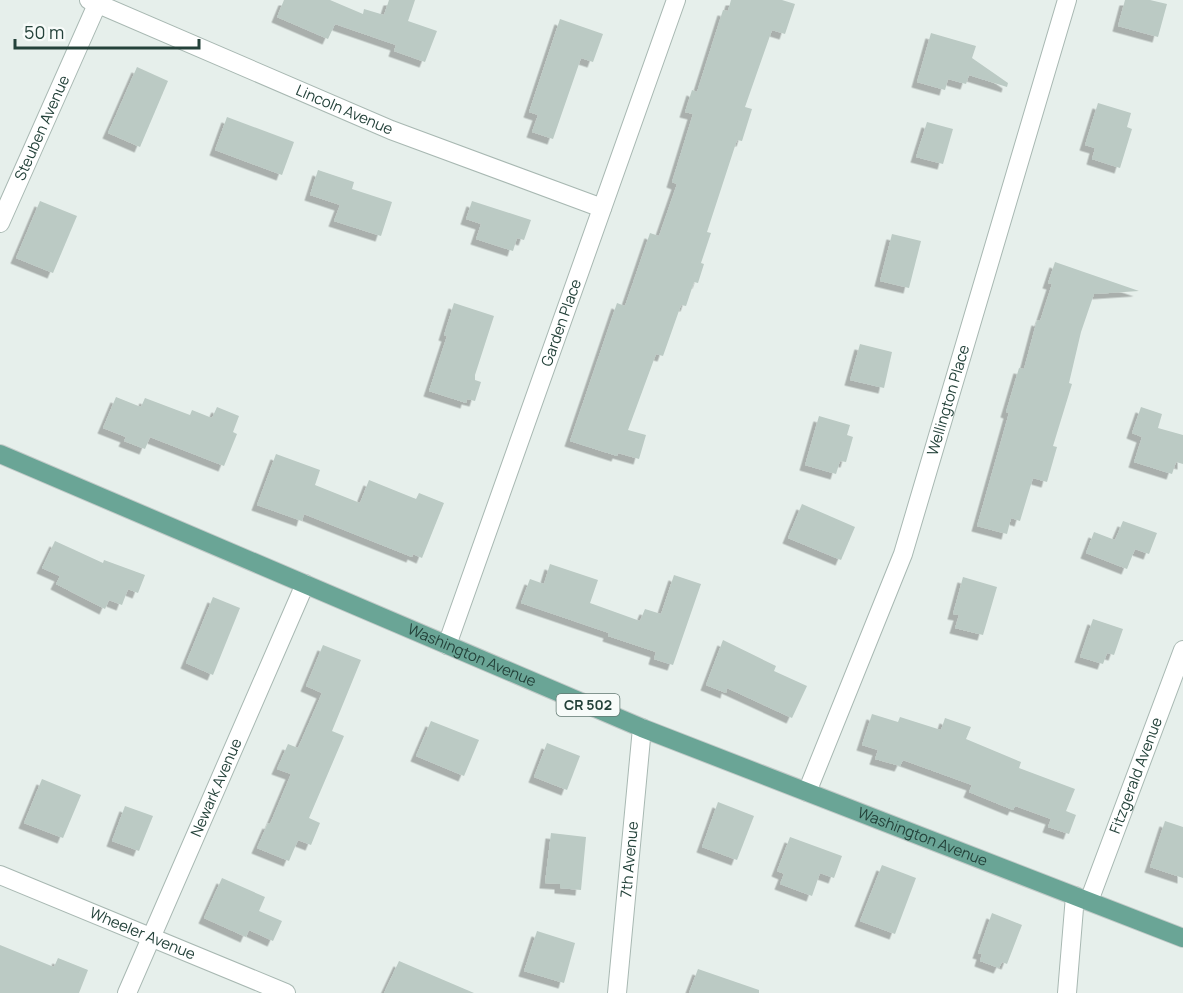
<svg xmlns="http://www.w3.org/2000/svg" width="1183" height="993" font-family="Manrope,sans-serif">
<defs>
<filter id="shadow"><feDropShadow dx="-5.5" dy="5.5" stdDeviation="0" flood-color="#0004"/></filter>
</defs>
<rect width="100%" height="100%" fill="#e6efeb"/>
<g fill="#bbcac4" filter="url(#shadow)">
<path d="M 284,0 L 330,0 L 363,14 L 364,9 L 384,15 L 389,0 L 415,0 L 408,21 L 437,31 L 425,62 L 394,51 L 396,45 L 335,24 L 328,39 L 277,17 Z"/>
<path d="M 731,0 L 782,0 L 795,4 L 785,34 L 772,30 L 745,107 L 752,109 L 742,141 L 737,140 L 707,232 L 711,233 L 701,263 L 704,264 L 698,283 L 694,282 L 686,306 L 681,305 L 663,356 L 656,354 L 628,430 L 646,435 L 639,459 L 618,453 L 617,456 L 570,441 L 617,303 L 625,306 L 650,233 L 659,236 L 677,184 L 672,182 L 693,114 L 685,112 L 692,90 L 697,92 L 723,10 L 728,11 Z"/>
<path d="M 1125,0 L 1150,0 L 1167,4 L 1158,37 L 1118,26 Z"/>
<path d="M 560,19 L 603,34 L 593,62 L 581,58 L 553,139 L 532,132 L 538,115 L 529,112 Z"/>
<path d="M 931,33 L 976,46 L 972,58 L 1008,83 L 1007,87 L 969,75 L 966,84 L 948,79 L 945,90 L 917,82 Z"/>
<path d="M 137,67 L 168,81 L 140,147 L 108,133 Z"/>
<path d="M 1098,103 L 1131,113 L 1127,127 L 1132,129 L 1120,168 L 1092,159 L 1095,148 L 1085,145 Z"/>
<path d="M 227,117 L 294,142 L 282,175 L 215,150 Z"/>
<path d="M 927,122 L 953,129 L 943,164 L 916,157 Z"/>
<path d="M 318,170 L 354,182 L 352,189 L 392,202 L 381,236 L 334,221 L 340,205 L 310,195 Z"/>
<path d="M 40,201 L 77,216 L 53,273 L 16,258 Z"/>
<path d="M 472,201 L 531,220 L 524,240 L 517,238 L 513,251 L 476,239 L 481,224 L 466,219 Z"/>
<path d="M 892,234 L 921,241 L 909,288 L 880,281 Z"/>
<path d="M 1055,262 L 1139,291 L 1094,294 L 1081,332 L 1069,383 L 1072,384 L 1053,446 L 1057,447 L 1047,482 L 1033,478 L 1020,521 L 1011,518 L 1007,534 L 977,526 L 1009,413 L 1006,412 L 1019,368 L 1024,369 L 1037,320 L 1040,321 L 1052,284 L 1048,283 Z"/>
<path d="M 454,303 L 494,316 L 475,375 L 475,380 L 481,382 L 475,401 L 467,399 L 466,403 L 429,391 L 447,336 L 444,335 Z"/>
<path d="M 860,344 L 892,352 L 884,388 L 850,380 Z"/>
<path d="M 116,397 L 141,407 L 145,398 L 190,415 L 192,410 L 212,418 L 217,407 L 239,416 L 233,432 L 237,434 L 224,466 L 150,437 L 145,449 L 124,441 L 126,437 L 103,428 Z"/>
<path d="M 1141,407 L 1162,414 L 1158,428 L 1183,435 L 1183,464 L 1176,462 L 1172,474 L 1134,462 L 1142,437 L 1132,433 Z"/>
<path d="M 819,416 L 850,425 L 847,435 L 853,437 L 846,462 L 840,461 L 836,474 L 805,465 Z"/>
<path d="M 276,454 L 320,470 L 315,485 L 360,503 L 369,480 L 416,499 L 419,493 L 444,503 L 422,558 L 413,554 L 412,557 L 304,514 L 302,521 L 257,505 Z"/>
<path d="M 802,504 L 855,527 L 841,560 L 788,538 Z"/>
<path d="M 1123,521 L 1157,533 L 1149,554 L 1135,549 L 1127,569 L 1086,553 L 1094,532 L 1115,540 Z"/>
<path d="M 55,541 L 103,563 L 104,560 L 145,575 L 138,593 L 128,589 L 122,605 L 109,600 L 105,609 L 56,584 L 60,576 L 42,568 Z"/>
<path d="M 550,564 L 598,580 L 590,603 L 640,621 L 645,609 L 661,614 L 674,575 L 701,584 L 673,665 L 654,659 L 656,652 L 608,636 L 609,633 L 521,603 L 530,579 L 544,584 Z"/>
<path d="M 963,577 L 997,587 L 983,635 L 955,628 L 959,615 L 953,614 Z"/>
<path d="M 213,597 L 240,608 L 213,675 L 186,663 Z"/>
<path d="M 1093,619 L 1123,629 L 1114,655 L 1107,653 L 1103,664 L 1080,657 Z"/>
<path d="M 723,640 L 776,666 L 774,671 L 807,686 L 792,718 L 727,688 L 726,693 L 706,685 Z"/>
<path d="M 323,645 L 361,660 L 332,731 L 344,736 L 309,818 L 320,823 L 311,845 L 298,840 L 289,861 L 257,848 L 268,823 L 270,824 L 291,774 L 277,769 L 288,744 L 298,748 L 322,693 L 306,686 Z"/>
<path d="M 872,714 L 898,722 L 900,717 L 941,730 L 945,718 L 971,727 L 966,739 L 1021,762 L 1019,768 L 1075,789 L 1066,811 L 1076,815 L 1069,834 L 1048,827 L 1051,819 L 1015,806 L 1013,810 L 969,792 L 972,785 L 903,760 L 900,766 L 875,759 L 878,750 L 862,745 Z"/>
<path d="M 431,721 L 479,740 L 464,776 L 416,756 Z"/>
<path d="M 547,743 L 580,756 L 567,790 L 534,777 Z"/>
<path d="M 42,779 L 81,795 L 63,838 L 24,823 Z"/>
<path d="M 718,802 L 754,816 L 737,860 L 702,847 Z"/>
<path d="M 125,806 L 153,816 L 139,851 L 112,841 Z"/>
<path d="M 1165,821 L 1183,827 L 1183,878 L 1150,867 Z"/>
<path d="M 551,833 L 586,837 L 581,890 L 560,888 L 560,884 L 545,883 Z"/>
<path d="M 790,837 L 842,856 L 834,878 L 820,873 L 812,896 L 780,884 L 784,874 L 777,871 Z"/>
<path d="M 882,865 L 916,878 L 895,934 L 860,921 Z"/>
<path d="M 222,878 L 265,897 L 259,911 L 282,921 L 273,941 L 249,930 L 246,937 L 204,918 Z"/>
<path d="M 992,913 L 1022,925 L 1007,964 L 1002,962 L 999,968 L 980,961 L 982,954 L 978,953 Z"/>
<path d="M 537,931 L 575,943 L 564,983 L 524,971 Z"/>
<path d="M 0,945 L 54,967 L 58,958 L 88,970 L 79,993 L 0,993 Z"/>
<path d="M 399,961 L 474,993 L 384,993 Z"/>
<path d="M 698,969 L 759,990 L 759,993 L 689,993 Z"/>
</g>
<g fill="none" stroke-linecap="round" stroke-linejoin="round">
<g stroke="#a8b8b2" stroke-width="20">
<g id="minor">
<path id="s1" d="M 89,0 L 391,130 L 602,208"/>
<path id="s2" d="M 0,223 L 99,0"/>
<path id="s3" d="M 447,645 L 676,0"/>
<path id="s4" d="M 807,792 L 903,554 L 1067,0"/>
<path id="s5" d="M 0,875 L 286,993"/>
<path id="s6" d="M 1089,901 L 1183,650"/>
<path id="s7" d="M 127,993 L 305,584"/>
<path id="s8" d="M 617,993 L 642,728"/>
<path d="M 1067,993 L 1075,896"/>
</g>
</g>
<g stroke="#c2cac8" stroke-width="20">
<g id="primary">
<path id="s9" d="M 0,454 L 642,728 L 1183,938"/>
</g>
</g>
<use href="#minor" stroke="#fff" stroke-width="18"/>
<use href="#primary" stroke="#6aa596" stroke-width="18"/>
</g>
<g text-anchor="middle" stroke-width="4.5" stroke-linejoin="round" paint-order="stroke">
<rect fill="#f7fbf9" stroke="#637a73" stroke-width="1.5" x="556.5" y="694" width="63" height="22" rx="4.5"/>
<g font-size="14" font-weight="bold" fill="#24423a">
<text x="588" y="710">CR 502</text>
</g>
<g font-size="15" fill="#24423a" stroke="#f7fbf9">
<text dy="5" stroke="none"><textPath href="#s1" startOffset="278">Lincoln Avenue</textPath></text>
<text dy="5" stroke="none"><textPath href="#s2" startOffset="104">Steuben Avenue</textPath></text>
<text dy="5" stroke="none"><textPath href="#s3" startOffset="342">Garden Place</textPath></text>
<text dy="5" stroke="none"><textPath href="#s4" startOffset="417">Wellington Place</textPath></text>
<text dy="5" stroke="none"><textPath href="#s9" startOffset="513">Washington Avenue</textPath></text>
<text dy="5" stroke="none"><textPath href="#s6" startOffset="134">Fitzgerald Avenue</textPath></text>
<text dy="5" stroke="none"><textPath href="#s7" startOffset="224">Newark Avenue</textPath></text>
<text dy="5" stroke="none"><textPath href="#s9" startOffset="999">Washington Avenue</textPath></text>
<text dy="5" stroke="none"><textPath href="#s8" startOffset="134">7th Avenue</textPath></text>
<text dy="5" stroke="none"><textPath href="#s5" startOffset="154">Wheeler Avenue</textPath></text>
</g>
</g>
<path d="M15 39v9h184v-9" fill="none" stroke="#24423a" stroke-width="3"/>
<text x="24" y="39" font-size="18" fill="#24423a" stroke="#f7fbf9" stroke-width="4.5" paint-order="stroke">50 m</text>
</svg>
